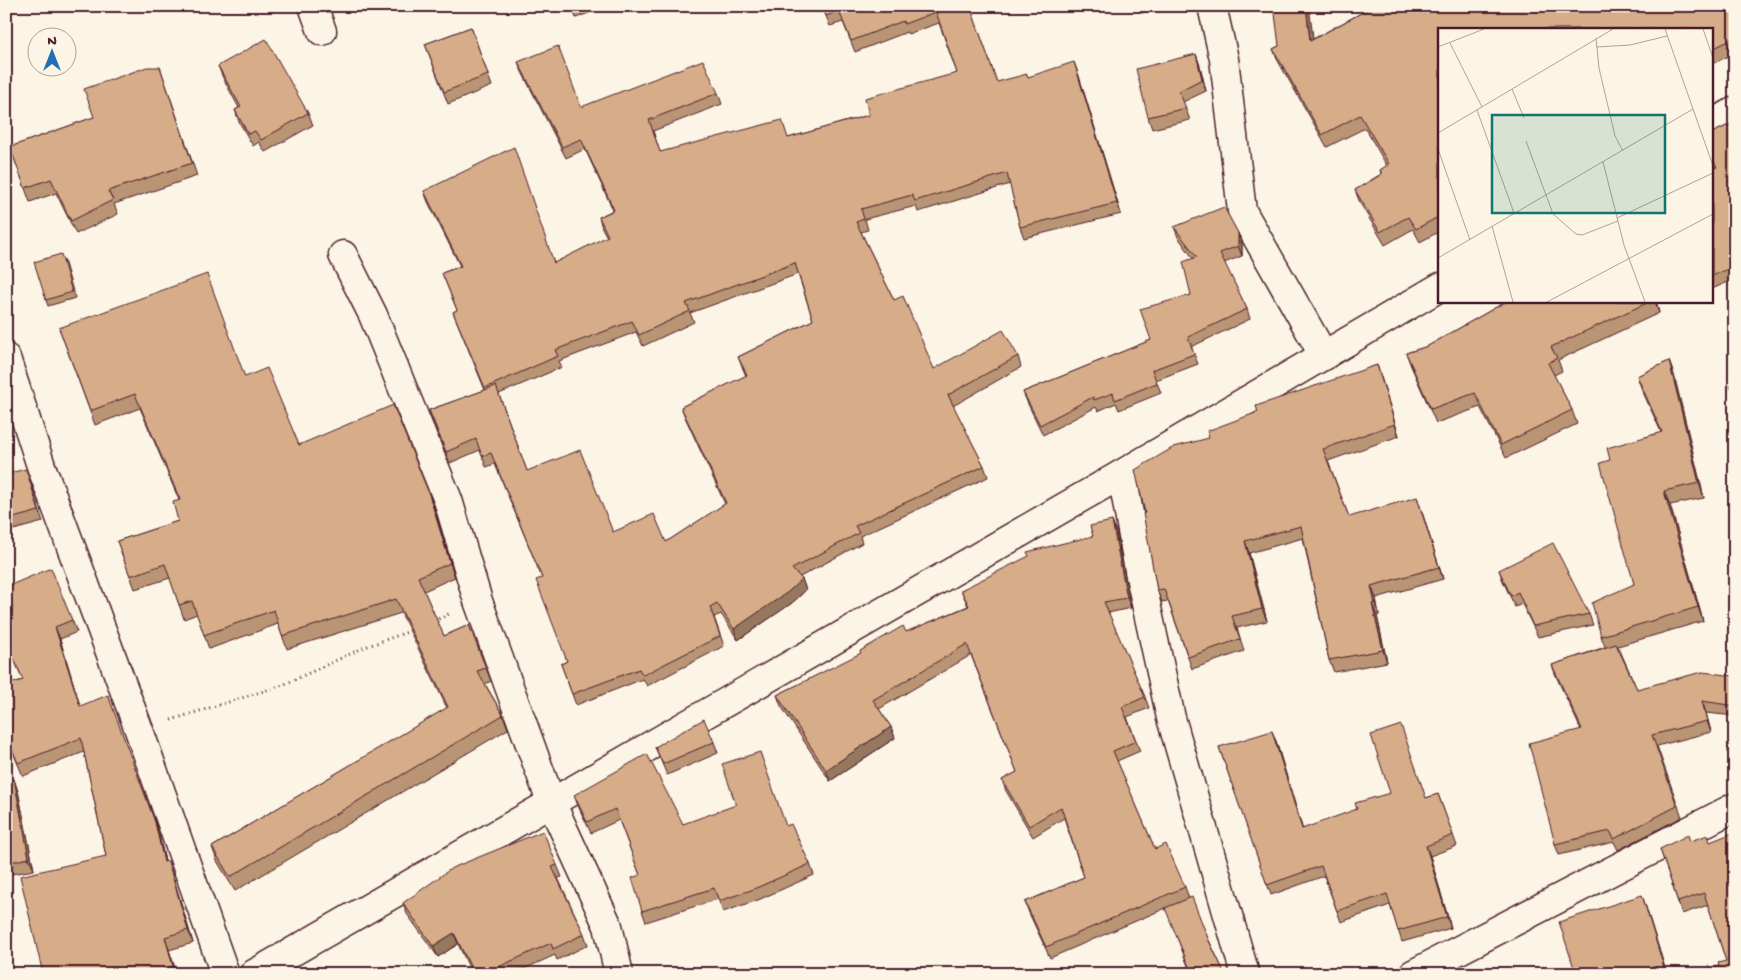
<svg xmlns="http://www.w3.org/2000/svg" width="1741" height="980" font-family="'Gochi Hand',sans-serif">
<rect width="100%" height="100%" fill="#fcf5e5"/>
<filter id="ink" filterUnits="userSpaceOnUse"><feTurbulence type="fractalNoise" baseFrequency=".02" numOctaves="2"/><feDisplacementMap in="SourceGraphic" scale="10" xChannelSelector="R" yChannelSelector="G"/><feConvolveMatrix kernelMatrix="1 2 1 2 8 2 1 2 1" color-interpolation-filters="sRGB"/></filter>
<g filter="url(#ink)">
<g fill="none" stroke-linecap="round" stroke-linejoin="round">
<g stroke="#4a1f2b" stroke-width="31">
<g id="street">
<path d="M 313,6 L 322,31"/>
<path d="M 1212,6 L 1224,59 L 1242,211 L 1324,356"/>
<path d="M 1712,124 L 1735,111"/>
<path d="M 343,255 L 373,315 L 448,500 L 478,601 L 551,802 L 608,926 L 619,974"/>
<path d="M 6,358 L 41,466 L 139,730 L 225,974"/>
<path d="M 1122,474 L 1140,576 L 1171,718 L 1245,974"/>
<path d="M 254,974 L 1122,474 L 1440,287"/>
<path d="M 1413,974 L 1735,807"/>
</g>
</g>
<g stroke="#4a1f2b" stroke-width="3" stroke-dasharray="1 4" stroke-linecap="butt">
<path d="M 434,621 L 449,614"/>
<path d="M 171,720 L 283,685 L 365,647 L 413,630"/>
</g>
<use href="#street" stroke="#fcf5e5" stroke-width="28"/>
</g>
<g fill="#b99475" stroke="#4a1f2b" fill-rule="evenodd">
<path d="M 571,6 L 607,6 L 576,18 Z"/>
<path d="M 627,6 L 634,6 L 628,9 Z"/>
<path d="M 822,6 L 989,6 L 972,12 L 997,82 L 1028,77 L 1078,73 L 1121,214 L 1024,238 L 1020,227 L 1010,184 L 918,212 L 916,206 L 865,219 L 868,230 L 861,232 L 894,300 L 934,369 L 1018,356 L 1021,367 L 953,406 L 984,466 L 988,477 L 860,536 L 862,543 L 800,577 L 802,579 L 806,590 L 792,603 L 738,640 L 721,614 L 714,617 L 724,646 L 647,686 L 643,679 L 576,705 L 561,664 L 567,661 L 542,578 L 495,464 L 486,467 L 480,450 L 450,463 L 429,410 L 485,390 L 457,322 L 453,312 L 457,310 L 442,273 L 460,266 L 428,202 L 424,191 L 555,263 L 607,237 L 602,228 L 599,217 L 613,210 L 585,149 L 566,158 L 522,72 L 518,62 L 581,107 L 718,93 L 722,104 L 653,131 L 660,152 L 788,138 L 869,115 L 957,73 L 939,23 L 908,34 L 907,32 L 855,52 L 843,22 L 830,26 ZM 798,274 L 813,320 L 738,357 L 746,376 L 681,407 L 685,417 L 725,504 L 666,542 L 613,532 L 527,471 L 499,394 L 562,367 L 559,361 L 636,332 L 643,346 L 694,322 L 690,313 Z"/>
<path d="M 1140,6 L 1163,6 L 1142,13 Z"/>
<path d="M 1374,6 L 1735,6 L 1735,53 L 1712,64 L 1712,29 L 1440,29 L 1440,231 L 1420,242 L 1413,229 L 1385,245 L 1360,203 L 1355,190 L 1381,174 L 1380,170 L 1387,166 L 1365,128 L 1327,147 L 1278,61 L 1273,49 L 1279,46 L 1313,39 Z"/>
<path d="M 471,27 L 492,86 L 448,104 L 425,44 Z"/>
<path d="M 1196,54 L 1200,66 L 1206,91 L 1183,102 L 1190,120 L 1152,129 L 1148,117 Z"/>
<path d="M 218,66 L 308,113 L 313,125 L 265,152 L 259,142 L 253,146 L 239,122 L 235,110 L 239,108 L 223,78 Z"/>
<path d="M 160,67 L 197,176 L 114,204 L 118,214 L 76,234 L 56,193 L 30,202 L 10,147 L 94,117 Z"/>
<path d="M 1735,122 L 1735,279 L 1712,289 L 1712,169 L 1715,167 L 1712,161 L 1712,133 Z"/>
<path d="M 1174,227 L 1242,244 L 1242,256 L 1224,263 L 1247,309 L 1250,319 L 1191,347 L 1198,364 L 1156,380 L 1161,393 L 1119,410 L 1116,403 L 1098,411 L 1096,407 L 1043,435 L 1027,402 L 1023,392 L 1151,340 L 1191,295 L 1193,258 L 1178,237 Z"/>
<path d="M 64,260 L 75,298 L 48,306 L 46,300 Z"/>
<path d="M 1507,301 L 1656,301 L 1659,313 L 1558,360 L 1562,371 L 1554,375 L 1572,410 L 1577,424 L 1506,458 L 1480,407 L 1436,423 L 1411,366 L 1406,353 L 1428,346 Z"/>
<path d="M 59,328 L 245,377 L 299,445 L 428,491 L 433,505 L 455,577 L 424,591 L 444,636 L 469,625 L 491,681 L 485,684 L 503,715 L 508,729 L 235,891 L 217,861 L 212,847 L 447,708 L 401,613 L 287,649 L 278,624 L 209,649 L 197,614 L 184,619 L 170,578 L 135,589 L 117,541 L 178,521 L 179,500 L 140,408 L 95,425 Z"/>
<path d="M 1669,361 L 1674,375 L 1704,498 L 1670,505 L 1703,621 L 1618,646 L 1637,689 L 1735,676 L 1735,716 L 1706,713 L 1711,732 L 1657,746 L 1682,817 L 1618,850 L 1614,842 L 1559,855 L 1555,844 L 1581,730 L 1556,676 L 1552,665 L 1605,647 L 1601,636 L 1634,584 L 1610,460 L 1661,432 L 1642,390 L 1637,376 Z"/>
<path d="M 1377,365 L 1399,436 L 1328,461 L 1349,517 L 1421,509 L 1443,579 L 1376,598 L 1379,615 L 1377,616 L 1387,662 L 1334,672 L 1329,660 L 1303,538 L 1249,553 L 1267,621 L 1237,628 L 1244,651 L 1192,669 L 1168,601 L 1162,602 L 1157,590 L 1145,513 L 1209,438 L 1258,412 Z"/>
<path d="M 6,474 L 30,480 L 43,522 L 6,532 Z"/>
<path d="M 1112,521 L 1116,532 L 1131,608 L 1108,613 L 1145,697 L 1149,708 L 1127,717 L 1140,751 L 1117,761 L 1155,849 L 1185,887 L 1189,898 L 1225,974 L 1191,974 L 1166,908 L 1050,958 L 1029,913 L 1025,902 L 1084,877 L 1064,818 L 1033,837 L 1006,791 L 1002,780 L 1017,772 L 971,655 L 879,709 L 891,727 L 895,738 L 830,781 L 781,706 L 777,695 L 906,632 L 968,606 L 961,590 L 1093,536 Z"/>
<path d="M 1499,570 L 1589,614 L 1593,625 L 1538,637 L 1522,604 L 1515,607 L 1503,581 Z"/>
<path d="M 6,587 L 72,620 L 77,632 L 60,639 L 80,706 L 159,835 L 165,861 L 168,861 L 172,873 L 193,943 L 169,950 L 177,974 L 43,974 L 106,856 L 84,752 L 23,776 L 6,736 L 6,685 L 23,680 L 6,641 Z"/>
<path d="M 1276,741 L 1302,829 L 1426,798 L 1438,794 L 1457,846 L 1430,856 L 1451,928 L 1402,942 L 1390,905 L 1341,922 L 1324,876 L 1271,895 L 1219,747 Z"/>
<path d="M 714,742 L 718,753 L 667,775 L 655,747 Z"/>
<path d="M 6,781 L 18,791 L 34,870 L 6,875 Z"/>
<path d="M 574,795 L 683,824 L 786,826 L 810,864 L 814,875 L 758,900 L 723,912 L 718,899 L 646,922 L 642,911 L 640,875 L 619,820 L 591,833 L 578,806 Z"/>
<path d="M 1690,841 L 1710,842 L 1735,974 L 1719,966 L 1726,961 L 1708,905 L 1682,914 L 1660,849 Z"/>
<path d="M 557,865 L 562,877 L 558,878 L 584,934 L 588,945 L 557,960 L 555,955 L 513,974 L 472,974 L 458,944 L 438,957 L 407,914 L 403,903 Z"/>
</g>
<g fill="#96785f" stroke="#4a1f2b">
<path d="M 1306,6 L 1309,6 L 1315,53 L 1310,41 Z"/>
<path d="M 1196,54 L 1200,66 L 1206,91 L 1202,79 Z"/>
<path d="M 1074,62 L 1078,73 L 1121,214 L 1117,203 Z"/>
<path d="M 1238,233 L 1242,244 L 1242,256 L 1238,246 Z"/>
<path d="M 1655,301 L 1656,301 L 1659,313 Z"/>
<path d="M 1669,361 L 1674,375 L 1704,498 L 1699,483 Z"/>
<path d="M 1377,365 L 1381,377 L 1399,436 L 1395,424 Z"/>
<path d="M 428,491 L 433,505 L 455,577 L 450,563 Z"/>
<path d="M 1664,491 L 1670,505 L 1703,621 L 1698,607 Z"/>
<path d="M 1417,497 L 1421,509 L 1443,579 L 1439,567 Z"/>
<path d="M 1112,521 L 1116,532 L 1131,608 L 1127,598 Z"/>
<path d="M 1245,541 L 1249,553 L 1267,621 L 1262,609 Z"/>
<path d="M 802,579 L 806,590 L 792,603 L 738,640 L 734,629 Z"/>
<path d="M 1371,586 L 1376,598 L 1379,615 L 1375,603 Z"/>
<path d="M 1372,604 L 1377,616 L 1387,662 L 1383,650 Z"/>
<path d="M 55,627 L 60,639 L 84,719 L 80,706 Z"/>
<path d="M 1702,701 L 1706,713 L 1711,732 L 1707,721 Z"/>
<path d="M 891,727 L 895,738 L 830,781 L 826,770 Z"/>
<path d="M 1272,731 L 1276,741 L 1306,840 L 1302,829 Z"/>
<path d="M 14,779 L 18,791 L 34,870 L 29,858 Z"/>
<path d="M 155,822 L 159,835 L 168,874 L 164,862 Z"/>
<path d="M 1426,846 L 1430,856 L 1451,928 L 1447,917 Z"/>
<path d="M 168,861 L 172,873 L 193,943 L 188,930 Z"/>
<path d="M 1642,895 L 1646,907 L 1667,974 L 1666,974 Z"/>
<path d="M 454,933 L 458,944 L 438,957 L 433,946 Z"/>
<path d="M 165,937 L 169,950 L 177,974 L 173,966 Z"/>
</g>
<g fill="#d7ac88" stroke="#4a1f2b">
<path d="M 822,6 L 970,6 L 997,82 L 1027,74 L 1028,77 L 1074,62 L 1117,203 L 1020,227 L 1007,173 L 915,201 L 912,195 L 861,209 L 864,219 L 856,222 L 894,300 L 903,296 L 934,369 L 1003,330 L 1018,356 L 948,395 L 984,466 L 855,526 L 859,533 L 792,569 L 802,579 L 788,592 L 734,629 L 717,603 L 710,607 L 720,636 L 643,675 L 639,669 L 572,694 L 561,664 L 567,661 L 536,580 L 542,578 L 491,453 L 482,456 L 476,439 L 446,452 L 429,410 L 496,386 L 527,471 L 580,450 L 613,532 L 654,514 L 666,542 L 726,503 L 681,407 L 747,375 L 738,357 L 813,320 L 795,263 L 686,303 L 690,311 L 639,335 L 632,321 L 555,350 L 558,356 L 485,388 L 453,312 L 457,310 L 442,273 L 461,266 L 424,191 L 514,147 L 554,263 L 608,236 L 599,217 L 614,210 L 581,139 L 562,147 L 518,62 L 558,46 L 581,107 L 703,60 L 718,93 L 649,120 L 660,152 L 782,120 L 788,138 L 869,115 L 865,98 L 957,73 L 936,12 L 904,24 L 903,21 L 851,41 L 839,11 L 826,16 Z"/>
<path d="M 1274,6 L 1306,6 L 1310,41 L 1374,6 L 1731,6 L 1735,15 L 1735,38 L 1712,49 L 1712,29 L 1440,29 L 1440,216 L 1416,229 L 1408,217 L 1380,232 L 1355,190 L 1382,174 L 1380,170 L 1389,164 L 1360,115 L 1322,135 L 1273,49 L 1279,46 Z"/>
<path d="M 471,27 L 488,75 L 444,92 L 425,44 Z"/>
<path d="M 266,39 L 308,113 L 261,140 L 255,131 L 248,134 L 235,110 L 241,107 L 218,66 Z"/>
<path d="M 1196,54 L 1202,79 L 1179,91 L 1186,108 L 1148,117 L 1136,69 Z"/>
<path d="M 147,67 L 160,67 L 192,163 L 108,191 L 113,200 L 71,221 L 51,179 L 25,188 L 10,147 L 94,117 L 84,89 Z"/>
<path d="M 1735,122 L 1735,266 L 1712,276 L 1712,169 L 1717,167 L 1712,158 L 1712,133 Z"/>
<path d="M 1224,207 L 1238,233 L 1238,246 L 1220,253 L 1247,309 L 1188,337 L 1194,354 L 1152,370 L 1157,383 L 1115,400 L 1113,393 L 1094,400 L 1093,397 L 1040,425 L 1023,392 L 1151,340 L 1140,309 L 1191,295 L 1183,262 L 1197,257 L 1174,227 Z"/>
<path d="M 61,254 L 72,292 L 46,300 L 34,262 Z"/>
<path d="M 207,274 L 245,377 L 267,368 L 299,445 L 393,405 L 428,491 L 450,563 L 418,577 L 444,636 L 469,625 L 486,668 L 477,671 L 503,715 L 230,877 L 212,847 L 448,707 L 396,599 L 282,636 L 274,610 L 204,635 L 192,601 L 179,605 L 165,564 L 130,576 L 117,541 L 178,521 L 173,502 L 180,500 L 135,394 L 90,411 L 59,328 Z"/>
<path d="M 1507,301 L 1651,301 L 1551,347 L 1557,358 L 1548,363 L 1572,410 L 1501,445 L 1475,393 L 1431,409 L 1406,353 L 1428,346 Z"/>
<path d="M 1669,361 L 1699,483 L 1664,491 L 1698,607 L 1601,636 L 1592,603 L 1634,584 L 1600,463 L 1610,460 L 1607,448 L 1662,432 L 1637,376 Z"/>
<path d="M 1377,365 L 1395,424 L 1323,449 L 1349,517 L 1417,497 L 1439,567 L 1371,586 L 1375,603 L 1372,604 L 1383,650 L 1329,660 L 1301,526 L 1245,541 L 1262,609 L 1232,616 L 1240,639 L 1188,657 L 1164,589 L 1157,590 L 1143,513 L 1145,513 L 1135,470 L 1174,447 L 1209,438 L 1207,431 L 1258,412 L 1256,406 Z"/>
<path d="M 1735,384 L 1735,397 L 1730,386 Z"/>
<path d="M 26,469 L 39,511 L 6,520 L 6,474 Z"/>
<path d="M 1112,521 L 1127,598 L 1104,602 L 1145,697 L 1122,707 L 1136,741 L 1113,751 L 1155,849 L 1166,844 L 1185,887 L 1046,947 L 1025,902 L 1084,877 L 1061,807 L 1029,826 L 1002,780 L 1017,772 L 967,644 L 873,700 L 891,727 L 826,770 L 777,695 L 861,653 L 860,651 L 903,626 L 906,632 L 969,606 L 961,590 L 1029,556 L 1027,552 L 1093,536 L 1090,526 Z"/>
<path d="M 1553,543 L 1589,614 L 1533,626 L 1518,592 L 1511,596 L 1499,570 Z"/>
<path d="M 51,568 L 72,620 L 55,627 L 80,706 L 108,695 L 155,822 L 164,862 L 168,861 L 188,930 L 165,937 L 173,966 L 149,974 L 43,974 L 20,876 L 106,856 L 81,738 L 18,763 L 6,735 L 6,685 L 23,680 L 6,640 L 6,587 Z"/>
<path d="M 1616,644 L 1637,689 L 1702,672 L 1735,676 L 1735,706 L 1702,701 L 1707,721 L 1652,735 L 1677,806 L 1614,839 L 1610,831 L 1555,844 L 1529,743 L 1582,729 L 1552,665 Z"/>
<path d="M 704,719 L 714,742 L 663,764 L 655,747 Z"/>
<path d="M 1401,725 L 1426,798 L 1438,794 L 1453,835 L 1426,846 L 1447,917 L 1398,931 L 1387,894 L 1337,911 L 1321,866 L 1267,885 L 1219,747 L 1272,731 L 1302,829 L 1357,809 L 1355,803 L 1390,793 L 1371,735 Z"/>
<path d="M 760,752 L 786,826 L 791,824 L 810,864 L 754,889 L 719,901 L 714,888 L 642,911 L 632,878 L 640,875 L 615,809 L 587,822 L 574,795 L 647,754 L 683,824 L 736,805 L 722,764 Z"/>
<path d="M 14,779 L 29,858 L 6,863 L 6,781 Z"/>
<path d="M 543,831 L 557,865 L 552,867 L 584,934 L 553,949 L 551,943 L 483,974 L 474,974 L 454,933 L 433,946 L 403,903 L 452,868 Z"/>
<path d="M 1735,832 L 1735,974 L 1692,974 L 1719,966 L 1718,963 L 1726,961 L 1704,893 L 1678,902 L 1660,849 L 1688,835 L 1690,841 L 1708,835 L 1710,842 Z"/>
<path d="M 1642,895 L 1666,974 L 1576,974 L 1559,922 Z"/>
<path d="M 1192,897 L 1209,941 L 1225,974 L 1192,974 L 1165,908 Z"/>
<path d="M 365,970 L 367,974 L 357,974 Z"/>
</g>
</g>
<g transform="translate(1438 28)">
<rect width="275" height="275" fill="#fcf5e5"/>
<path fill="none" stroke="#b59f9b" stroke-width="1" d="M 227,1 L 275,138M 265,1 L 275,30M 158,10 L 161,40 L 177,108 L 185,123M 12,15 L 44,79M 0,19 L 46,1M 158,19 L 192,17 L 229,8M 74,61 L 86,90M 39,82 L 76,185M 0,105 L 175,1M 88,113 L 115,186 L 138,206 L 144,207 L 180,193M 0,121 L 32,212M 165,134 L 186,217 L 207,274M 179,190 L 275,145M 54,198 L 75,274M 0,230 L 255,81M 109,274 L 275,186"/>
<path fill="#0f766e" fill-opacity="0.15" stroke="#0f766e" stroke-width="2.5" d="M 54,87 L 227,87 L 227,185 L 54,185 Z"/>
<rect width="275" height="275" fill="none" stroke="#4a1f2b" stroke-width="2.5"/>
</g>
<rect width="1741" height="980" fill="none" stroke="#fcf5e5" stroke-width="25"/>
<rect x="12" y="12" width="1716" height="955" fill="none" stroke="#4a1f2b" stroke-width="2" filter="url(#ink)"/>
<g transform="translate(52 52)"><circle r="24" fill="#fcf5e5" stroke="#b59f9b"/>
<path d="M0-4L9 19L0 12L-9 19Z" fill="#1f6fb2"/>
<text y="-8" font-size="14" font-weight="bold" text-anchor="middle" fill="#4a1f2b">N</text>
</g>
</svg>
